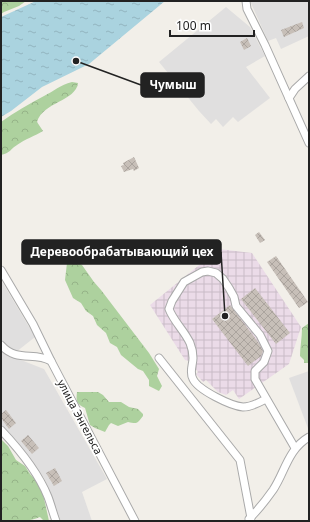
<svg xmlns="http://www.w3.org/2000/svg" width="310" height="522" font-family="'Noto Sans',sans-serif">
<defs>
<pattern id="industrial-grid" width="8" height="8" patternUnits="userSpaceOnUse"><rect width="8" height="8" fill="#ebdbe8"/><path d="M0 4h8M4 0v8" fill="none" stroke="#c9bcc7"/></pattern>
<pattern id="forest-crowns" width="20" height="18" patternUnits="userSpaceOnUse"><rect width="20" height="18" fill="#add19e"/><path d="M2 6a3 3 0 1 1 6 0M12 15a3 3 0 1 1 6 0" fill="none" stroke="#95b388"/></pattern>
<pattern id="water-ripples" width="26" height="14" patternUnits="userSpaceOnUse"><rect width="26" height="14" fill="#aad3df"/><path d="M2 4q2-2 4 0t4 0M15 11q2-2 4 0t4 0" fill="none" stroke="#92b5bf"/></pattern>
<pattern id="building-cross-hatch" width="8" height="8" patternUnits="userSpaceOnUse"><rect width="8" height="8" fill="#c7bfb8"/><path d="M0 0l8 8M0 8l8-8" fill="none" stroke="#aba49e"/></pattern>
</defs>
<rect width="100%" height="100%" fill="#f2efe9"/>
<g fill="#e0dfdf">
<path d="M 250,1 L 309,1 L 309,36 L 281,49 L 276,38 L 268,41 Z"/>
<path d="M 226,7 L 250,27 L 265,56 L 246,67 L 270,98 L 238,122 L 233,117 L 223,127 L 216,119 L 211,124 L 199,111 L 159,62 Z"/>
<path d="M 1,280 L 35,337 L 16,352 L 1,340 Z"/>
<path d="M 1,349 L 8,355 L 44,369 L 107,479 L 82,492 L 92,521 L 61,521 L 44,478 L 1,426 Z"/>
<path d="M 309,371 L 309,431 L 289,378 Z"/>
</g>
<path fill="url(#industrial-grid)" d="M 219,249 L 252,253 L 301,327 L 289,364 L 239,399 L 233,390 L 226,395 L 218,392 L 206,380 L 203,382 L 196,374 L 198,372 L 189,361 L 185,360 L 150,305 Z"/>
<g fill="url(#forest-crowns)">
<path d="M 1,1 L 26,1 L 19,6 L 4,12 L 1,14 Z"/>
<path d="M 72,82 L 78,83 C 76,101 43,102 37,122 L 43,131 C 35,136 25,139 17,145 C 9,150 12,152 1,155 L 1,122 C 15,112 29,104 44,96 C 54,91 60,85 72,82 Z"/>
<path d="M 70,259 L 82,265 L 94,282 L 101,290 L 149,353 L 159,369 L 157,376 L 162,386 L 159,391 L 149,386 L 149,380 L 143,371 L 138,369 L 121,355 L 117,347 L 110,343 L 106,333 L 97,325 L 93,316 L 86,311 L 81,303 L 73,298 L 65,280 L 67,263 Z"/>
<path d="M 309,323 L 309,363 L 304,363 L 304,360 L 300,356 C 300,347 302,338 302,328 Z"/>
<path d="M 77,392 L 98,392 L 103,395 L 109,402 L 121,402 L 129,407 L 138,409 L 143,414 L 143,416 C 137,424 137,424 128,422 L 118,426 L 111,423 L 109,425 L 105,432 L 95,428 L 90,425 L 85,408 C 76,404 76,401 77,392 Z"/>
<path d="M 1,439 L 8,446 L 16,460 L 25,466 L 30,474 L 36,480 L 43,494 L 49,521 L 44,521 L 40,517 C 33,520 23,522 16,520 L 14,521 L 3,521 L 1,519 Z"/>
</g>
<path fill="url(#water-ripples)" d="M 36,1 L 165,1 L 89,64 L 42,87 L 11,111 L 1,117 L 1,17 Z"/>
<g fill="url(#building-cross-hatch)">
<path d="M 302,22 L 304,28 L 284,37 L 281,30 Z"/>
<path d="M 247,38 L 251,46 L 244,50 L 240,42 Z"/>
<path d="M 134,157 L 139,168 L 134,171 L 133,169 L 124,172 L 121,166 L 124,165 L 123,163 Z"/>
<path d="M 259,232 L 265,240 L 260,243 L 255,235 Z"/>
<path d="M 276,256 L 308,302 L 299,308 L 267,262 Z"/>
<path d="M 255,288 L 290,333 L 276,344 L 241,299 Z"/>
<path d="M 230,305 L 258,342 L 263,351 L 261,356 L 248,366 L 212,319 Z"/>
<path d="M 6,410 L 16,423 L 9,429 L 1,418 L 1,414 Z"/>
<path d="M 28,435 L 39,448 L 32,454 L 21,441 Z"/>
<path d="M 55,468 L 62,481 L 54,486 L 46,473 Z"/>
</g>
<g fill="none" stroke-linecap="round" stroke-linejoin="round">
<g stroke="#a9a9a9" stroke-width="9">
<g id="minor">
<path d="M 246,1 L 247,9 L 265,45 L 309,143"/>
<path d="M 289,98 L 295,89 L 309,76"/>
<path d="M 1,270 L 33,324 L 51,361"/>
<path d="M 1,345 C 17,363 34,351 51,361 L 135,521"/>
<path d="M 159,358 L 240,460 L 251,518"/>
<path d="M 266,399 C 258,403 252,407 243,407 C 231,406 198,390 193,379 C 189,372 193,365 193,358 C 193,352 192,348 190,343 C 184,330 174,322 169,309 L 172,301 L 184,282 L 202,272 L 208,271 L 216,273 L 223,279 L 229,288 L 234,297 L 236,306 L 260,335 L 268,351 L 264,362 L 255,371 L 255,379 L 295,448"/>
<path d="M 1,430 C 19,449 38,472 48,497 C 51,505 53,513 56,521"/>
<path d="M 249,519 C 257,511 266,500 273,490 C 285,472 288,449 309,437"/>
</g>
</g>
<use href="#minor" stroke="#fff" stroke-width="7"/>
</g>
<g text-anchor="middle" stroke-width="3.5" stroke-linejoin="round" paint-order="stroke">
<g font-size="11" fill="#222" stroke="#fff">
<text transform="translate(80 417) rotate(62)" y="4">улица Энгельса</text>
</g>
</g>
<path fill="none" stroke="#222" stroke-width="1.5" d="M76 61L141 85M225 316L221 252"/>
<g fill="#222" stroke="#fff" stroke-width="1.5">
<circle cx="76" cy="61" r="4"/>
<circle cx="225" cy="316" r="4"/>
</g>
<g fill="#222" stroke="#222" stroke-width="1.5">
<rect x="141" y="73" width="63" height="24" rx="4"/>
<rect x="22" y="240" width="199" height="24" rx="4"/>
</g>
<g font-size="12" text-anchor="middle" font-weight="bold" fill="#fff">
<text x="173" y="89">Чумыш</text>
<text x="122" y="256">Деревообрабатывающий цех</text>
</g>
<rect width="310" height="522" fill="none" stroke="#222222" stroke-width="4"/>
<path d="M170 30v6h84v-6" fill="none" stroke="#222222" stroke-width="2"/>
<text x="176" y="30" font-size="12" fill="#222222" stroke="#ffffff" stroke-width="3" paint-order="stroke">100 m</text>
</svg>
